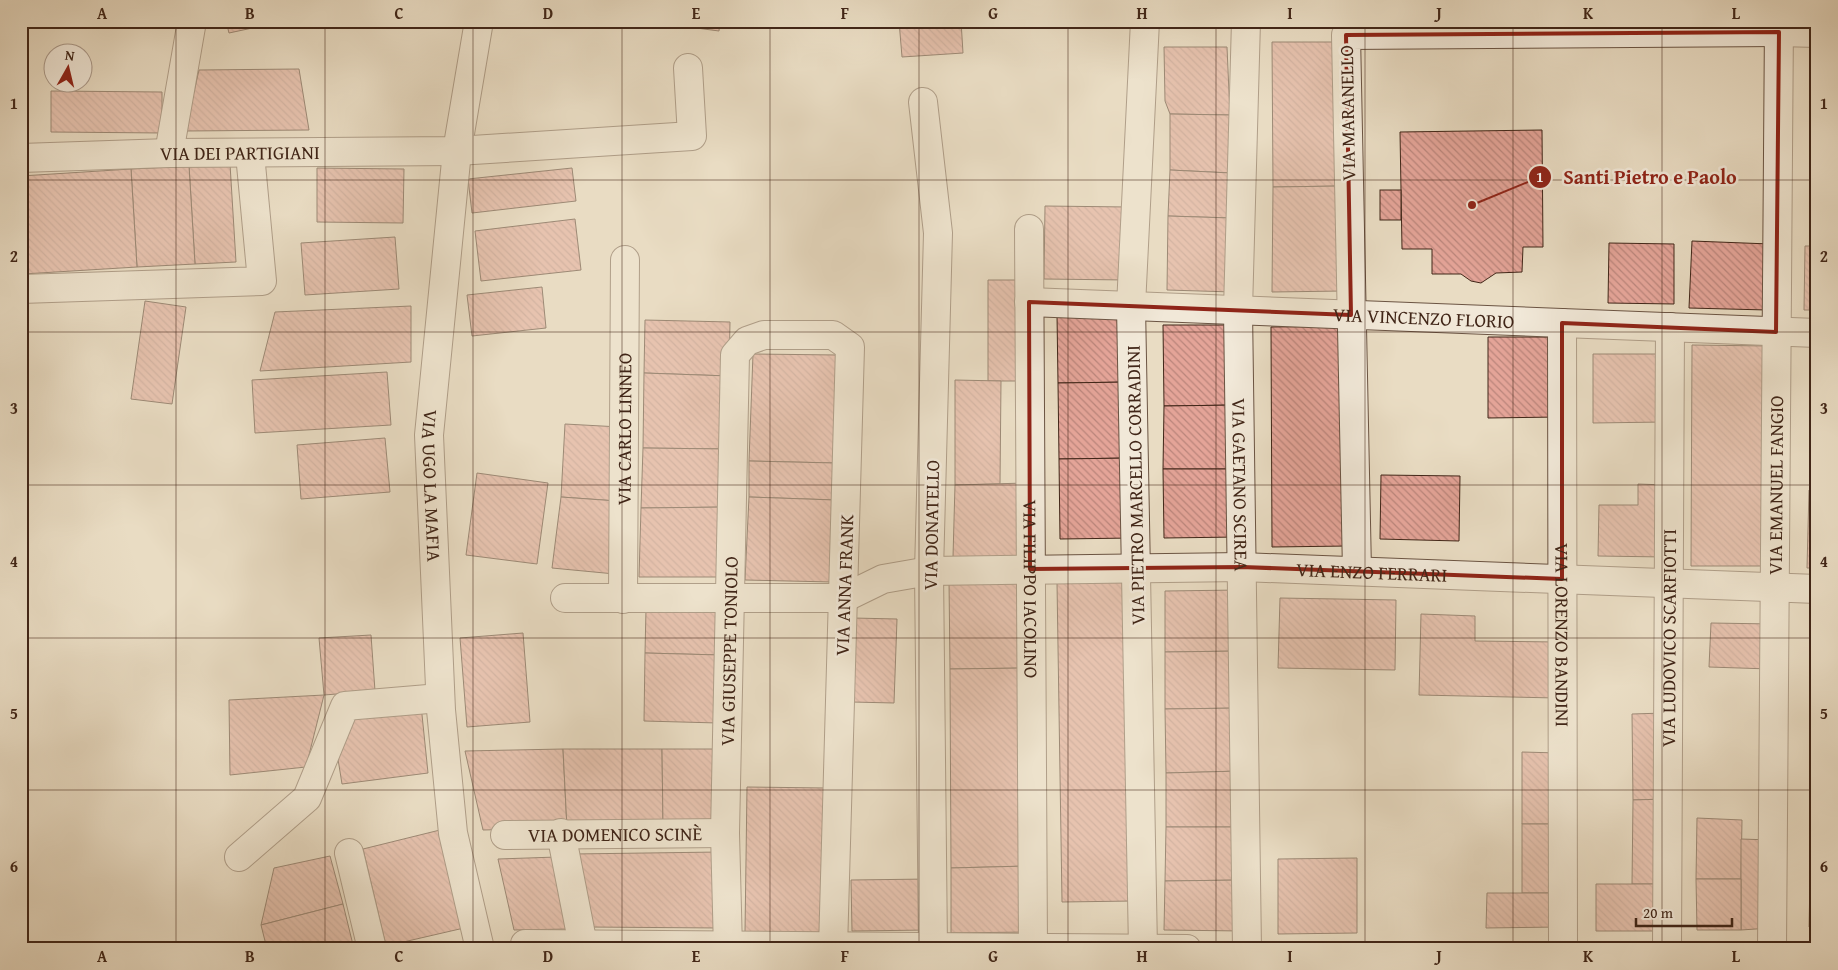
<svg xmlns="http://www.w3.org/2000/svg" width="1838" height="970" font-family="'Gentium Book Plus',serif">
<defs>
<pattern id="building-back-hatch" width="6" height="6" patternUnits="userSpaceOnUse" patternTransform="scale(1.25)"><rect width="6" height="6" fill="#e4a498"/><path d="M-1 5l2 2M0 0l6 6M5-1l2 2" fill="none" stroke="#ba857b"/></pattern>
</defs>
<rect width="100%" height="100%" fill="#e9dcc3"/>
<filter id="stains"><feTurbulence type="fractalNoise" baseFrequency=".004" numOctaves="4"/><feColorMatrix values="0 0 0 0 .2 0 0 0 0 .09 0 0 0 0 .02 0 0 0 .5 -.17"/></filter>
<radialGradient id="worn" r=".72"><stop offset=".6" stop-color="#630" stop-opacity="0"/><stop offset="1" stop-color="#630" stop-opacity=".3"/></radialGradient>
<g fill="url(#building-back-hatch)" stroke="#412618">
<path d="M 226,21 L 285,21 L 229,33 Z"/>
<path d="M 675,21 L 720,21 L 719,31 L 674,25 Z"/>
<path d="M 899,21 L 961,21 L 963,53 L 902,57 Z"/>
<path d="M 1272,42 L 1339,42 L 1340,186 L 1273,187 Z"/>
<path d="M 1164,47 L 1227,47 L 1230,115 L 1170,114 L 1165,101 Z"/>
<path d="M 299,69 L 309,130 L 185,131 L 199,70 Z"/>
<path d="M 51,91 L 162,92 L 162,133 L 51,132 Z"/>
<path d="M 1170,114 L 1230,115 L 1231,173 L 1170,170 Z"/>
<path d="M 1542,130 L 1543,247 L 1523,247 L 1522,272 L 1496,273 L 1481,283 L 1471,281 L 1461,274 L 1432,274 L 1432,249 L 1402,249 L 1400,132 Z"/>
<path d="M 230,164 L 236,262 L 195,264 L 189,166 Z"/>
<path d="M 189,166 L 195,264 L 137,267 L 131,169 Z"/>
<path d="M 317,168 L 404,169 L 403,223 L 317,222 Z"/>
<path d="M 572,168 L 576,201 L 472,213 L 468,179 Z"/>
<path d="M 131,169 L 137,267 L 23,274 L 21,176 Z"/>
<path d="M 1170,170 L 1231,173 L 1231,218 L 1168,216 Z"/>
<path d="M 1340,186 L 1343,291 L 1272,292 L 1273,187 Z"/>
<rect x="1380" y="190" width="21" height="30"/>
<path d="M 1045,206 L 1128,207 L 1127,280 L 1044,279 Z"/>
<path d="M 1168,216 L 1231,218 L 1233,292 L 1167,290 Z"/>
<path d="M 575,219 L 581,270 L 481,281 L 475,231 Z"/>
<path d="M 395,237 L 399,289 L 305,295 L 301,243 Z"/>
<path d="M 1692,241 L 1770,244 L 1767,310 L 1689,308 Z"/>
<path d="M 1609,243 L 1674,244 L 1674,304 L 1608,303 Z"/>
<path d="M 1805,246 L 1817,246 L 1817,310 L 1804,310 Z"/>
<path d="M 988,280 L 1027,280 L 1026,381 L 988,381 Z"/>
<path d="M 542,287 L 546,328 L 472,336 L 467,295 Z"/>
<path d="M 145,301 L 186,307 L 172,404 L 131,399 Z"/>
<path d="M 411,306 L 411,362 L 260,371 L 275,312 Z"/>
<path d="M 1128,314 L 1129,382 L 1058,383 L 1057,315 Z"/>
<path d="M 645,320 L 730,322 L 729,376 L 644,373 Z"/>
<path d="M 1163,325 L 1234,325 L 1236,405 L 1164,406 Z"/>
<path d="M 1347,326 L 1348,546 L 1272,547 L 1271,327 Z"/>
<path d="M 1488,337 L 1557,337 L 1558,417 L 1488,418 Z"/>
<path d="M 1692,345 L 1769,346 L 1769,566 L 1691,566 Z"/>
<path d="M 753,354 L 837,355 L 835,463 L 749,461 Z"/>
<path d="M 1593,354 L 1664,354 L 1664,422 L 1593,423 Z"/>
<path d="M 387,372 L 391,425 L 255,433 L 252,380 Z"/>
<path d="M 644,373 L 729,376 L 727,449 L 643,448 Z"/>
<path d="M 955,380 L 1001,381 L 1000,484 L 955,485 Z"/>
<path d="M 1129,382 L 1130,458 L 1059,459 L 1058,383 Z"/>
<path d="M 1236,405 L 1236,469 L 1163,469 L 1164,406 Z"/>
<path d="M 565,424 L 620,427 L 617,501 L 561,497 Z"/>
<path d="M 385,438 L 390,492 L 301,499 L 297,445 Z"/>
<path d="M 643,448 L 727,449 L 727,507 L 641,508 Z"/>
<path d="M 1130,458 L 1132,538 L 1060,539 L 1059,459 Z"/>
<path d="M 749,461 L 835,463 L 835,500 L 749,497 Z"/>
<path d="M 1163,469 L 1236,469 L 1237,537 L 1164,538 Z"/>
<path d="M 477,473 L 548,483 L 537,564 L 466,555 Z"/>
<path d="M 1381,475 L 1460,476 L 1459,541 L 1380,539 Z"/>
<path d="M 1026,483 L 1027,558 L 953,557 L 955,485 Z"/>
<path d="M 1638,484 L 1666,485 L 1665,557 L 1598,556 L 1599,505 L 1638,505 Z"/>
<path d="M 1809,490 L 1817,490 L 1817,568 L 1807,568 Z"/>
<path d="M 561,497 L 617,501 L 615,574 L 552,568 Z"/>
<path d="M 749,497 L 835,500 L 832,582 L 745,580 Z"/>
<path d="M 727,507 L 726,577 L 639,577 L 641,508 Z"/>
<path d="M 949,581 L 1024,581 L 1025,668 L 950,669 Z"/>
<path d="M 1128,582 L 1133,901 L 1062,902 L 1057,583 Z"/>
<path d="M 1239,590 L 1240,651 L 1165,652 L 1165,591 Z"/>
<path d="M 1280,598 L 1396,600 L 1395,670 L 1278,668 Z"/>
<path d="M 646,609 L 721,611 L 720,655 L 645,653 Z"/>
<path d="M 1421,614 L 1475,616 L 1475,641 L 1557,642 L 1556,698 L 1419,695 Z"/>
<path d="M 853,618 L 897,619 L 894,703 L 852,702 Z"/>
<path d="M 1711,623 L 1772,624 L 1770,669 L 1709,667 Z"/>
<path d="M 1814,628 L 1817,628 L 1817,695 L 1813,695 Z"/>
<path d="M 523,633 L 530,722 L 467,727 L 460,638 Z"/>
<path d="M 371,635 L 375,691 L 324,695 L 319,638 Z"/>
<path d="M 1240,651 L 1240,708 L 1165,709 L 1165,652 Z"/>
<path d="M 645,653 L 720,655 L 718,723 L 644,721 Z"/>
<path d="M 1025,668 L 1028,866 L 951,868 L 950,669 Z"/>
<path d="M 324,695 L 306,767 L 230,775 L 229,700 Z"/>
<path d="M 421,705 L 428,773 L 342,784 L 338,759 L 354,711 Z"/>
<path d="M 1240,708 L 1240,771 L 1166,773 L 1165,709 Z"/>
<path d="M 1664,713 L 1664,799 L 1633,800 L 1632,714 Z"/>
<path d="M 563,749 L 567,828 L 483,830 L 465,751 Z"/>
<path d="M 563,749 L 662,749 L 663,826 L 567,828 Z"/>
<path d="M 662,749 L 717,749 L 718,826 L 663,826 Z"/>
<path d="M 1522,752 L 1558,753 L 1558,824 L 1522,824 Z"/>
<path d="M 1240,771 L 1241,827 L 1166,827 L 1166,773 Z"/>
<path d="M 747,787 L 826,788 L 824,933 L 745,932 Z"/>
<path d="M 1664,799 L 1664,884 L 1632,884 L 1633,800 Z"/>
<path d="M 1697,818 L 1742,820 L 1741,879 L 1696,879 Z"/>
<rect x="1522" y="824" width="36" height="69"/>
<path d="M 1166,827 L 1241,827 L 1241,880 L 1165,881 Z"/>
<path d="M 440,830 L 464,928 L 386,946 L 363,849 Z"/>
<path d="M 1741,839 L 1770,840 L 1770,928 L 1741,930 Z"/>
<path d="M 719,852 L 719,928 L 588,927 L 573,854 Z"/>
<path d="M 330,856 L 343,904 L 261,925 L 274,868 Z"/>
<path d="M 557,857 L 569,929 L 514,930 L 498,859 Z"/>
<path d="M 1357,858 L 1357,933 L 1278,934 L 1278,859 Z"/>
<path d="M 1028,866 L 1029,932 L 951,933 L 951,868 Z"/>
<path d="M 929,879 L 929,930 L 852,931 L 851,880 Z"/>
<path d="M 1696,879 L 1741,879 L 1741,930 L 1697,930 Z"/>
<path d="M 1241,880 L 1242,931 L 1164,930 L 1165,881 Z"/>
<path d="M 1810,881 L 1817,881 L 1817,928 L 1809,927 Z"/>
<path d="M 1596,884 L 1664,884 L 1663,931 L 1596,931 Z"/>
<path d="M 1487,893 L 1558,893 L 1558,927 L 1486,928 Z"/>
<path d="M 343,904 L 354,949 L 267,949 L 261,925 Z"/>
</g>
<g fill="none" stroke-linecap="round" stroke-linejoin="round">
<g stroke="#6b5443" stroke-width="30">
<g id="minor">
<path id="s1" d="M 479,21 L 457,151 L 429,435 L 441,710 L 453,833 L 480,949"/>
<path id="s2" d="M 1246,21 L 1238,310 L 1247,949"/>
<path d="M 923,102 L 938,233 L 929,571 L 933,949"/>
<path d="M 169,153 L 192,21"/>
<path id="s3" d="M 21,158 L 169,153 L 457,151 L 692,136 L 688,68"/>
<path id="s4" d="M 1029,229 L 1033,949"/>
<path d="M 21,289 L 262,281 L 250,154"/>
<path id="s5" d="M 1029,302 L 1817,333"/>
<path id="s6" d="M 1562,323 L 1563,949"/>
<path d="M 1357,571 L 1346,35 L 1779,32 L 1817,33"/>
<path id="s7" d="M 565,598 L 844,598 L 883,579 L 929,571 L 1242,567 L 1817,589"/>
<path id="s8" d="M 623,599 L 625,260"/>
<path d="M 561,833 L 583,945"/>
<path id="s9" d="M 505,835 L 725,833"/>
<path d="M 349,853 L 372,949"/>
<path d="M 239,857 L 307,798 L 345,706 L 440,698"/>
<path d="M 525,944 L 1187,949"/>
<path id="s10" d="M 728,949 L 725,833 L 735,355 L 747,341 L 764,335 L 833,335 L 850,347 L 833,949"/>
<path d="M 1143,949 L 1131,306 L 1145,21"/>
<path id="s11" d="M 1667,949 L 1670,327"/>
<path id="s12" d="M 1772,949 L 1779,21"/>
</g>
</g>
<use href="#minor" stroke="#f1e8d8" stroke-width="28"/>
</g>
<path d="M0 0H1838V970H0ZM 1779,32 L 1776,332 L 1562,323 L 1562,579 L 1242,567 L 1030,569 L 1029,302 L 1351,315 L 1346,35 Z" fill="#e9dcc3" fill-opacity=".55" fill-rule="evenodd"/>
<path fill="none" stroke="#8f2418" stroke-width="4" stroke-linejoin="round" d="M 1779,32 L 1776,332 L 1562,323 L 1562,579 L 1242,567 L 1030,569 L 1029,302 L 1351,315 L 1346,35 Z"/>
<path fill="none" stroke="#412618" stroke-width="1" stroke-opacity="0.55" d="M 176,21 L 176,949M 325,21 L 325,949M 473,21 L 473,949M 622,21 L 622,949M 770,21 L 770,949M 919,21 L 919,949M 1068,21 L 1068,949M 1216,21 L 1216,949M 1365,21 L 1365,949M 1513,21 L 1513,949M 1662,21 L 1662,949M 21,180 L 1817,180M 21,332 L 1817,332M 21,485 L 1817,485M 21,638 L 1817,638M 21,790 L 1817,790"/>
<g text-anchor="middle" stroke-width="5" stroke-linejoin="round" paint-order="stroke">
<g font-size="19" fill="#412618" stroke="#f1e8d8">
<text transform="translate(1347 113) rotate(-91)" y="7">VIA MARANELLO</text>
<text dy="7" stroke="none"><textPath href="#s3" startOffset="219">VIA DEI PARTIGIANI</textPath></text>
<text dy="7" stroke="none"><textPath href="#s5" startOffset="395">VIA VINCENZO FLORIO</textPath></text>
<text dy="7" stroke="none"><textPath href="#s8" startOffset="170">VIA CARLO LINNEO</textPath></text>
<text dy="7" stroke="none"><textPath href="#s1" startOffset="468">VIA UGO LA MAFIA</textPath></text>
<text transform="translate(1135 485) rotate(-91)" y="7">VIA PIETRO MARCELLO CORRADINI</text>
<text dy="7" stroke="none"><textPath href="#s2" startOffset="464">VIA GAETANO SCIREA</textPath></text>
<text dy="7" stroke="none"><textPath href="#s12" startOffset="464">VIA EMANUEL FANGIO</textPath></text>
<text transform="translate(931 525) rotate(-89)" y="7">VIA DONATELLO</text>
<text dy="7" stroke="none"><textPath href="#s7" startOffset="812">VIA ENZO FERRARI</textPath></text>
<text transform="translate(844 585) rotate(-88)" y="7">VIA ANNA FRANK</text>
<text dy="7" stroke="none"><textPath href="#s4" startOffset="360">VIA FILIPPO IACOLINO</textPath></text>
<text dy="7" stroke="none"><textPath href="#s6" startOffset="312">VIA LORENZO BANDINI</textPath></text>
<text dy="7" stroke="none"><textPath href="#s11" startOffset="311">VIA LUDOVICO SCARFIOTTI</textPath></text>
<text dy="7" stroke="none"><textPath href="#s10" startOffset="298">VIA GIUSEPPE TONIOLO</textPath></text>
<text dy="7" stroke="none"><textPath href="#s9" startOffset="110">VIA DOMENICO SCINÈ</textPath></text>
</g>
</g>
<path fill="none" stroke="#8f2418" stroke-width="2" d="M1472 205L1540 177"/>
<g fill="#8f2418" stroke="#f1e8d8" stroke-width="2">
<circle cx="1472" cy="205" r="5"/>
<circle cx="1540" cy="177" r="12"/>
</g>
<g font-size="15" text-anchor="middle" font-weight="bold" fill="#fff">
<text x="1540" y="182">1</text>
</g>
<g font-size="20" text-anchor="middle" font-weight="bold" fill="#8f2418" stroke="#f1e8d8" stroke-width="5" stroke-linejoin="round" paint-order="stroke">
<text x="1650" y="184">Santi Pietro e Paolo</text>
</g>
<rect width="1838" height="970" fill="none" stroke="#e9dcc3" stroke-width="55"/>
<g transform="translate(68 68) rotate(8)"><circle r="24" fill="#f1e8d8" stroke="#ab9a8b"/>
<path d="M0-4L9 19L0 12L-9 19Z" fill="#8f2418"/>
<text y="-8" font-size="14" font-weight="bold" text-anchor="middle" fill="#412618">N</text>
</g>
<path d="M1636 918v8h96v-8" fill="none" stroke="#412618" stroke-width="2.5"/>
<text x="1643" y="918" font-size="15" fill="#412618" stroke="#f1e8d8" stroke-width="4" paint-order="stroke">20 m</text>
<rect x="28" y="28" width="1782" height="914" fill="none" stroke="#412618" stroke-width="2"/>
<g font-size="16" text-anchor="middle" font-weight="bold" fill="#412618">
<text x="102" y="19">A</text>
<text x="250" y="19">B</text>
<text x="399" y="19">C</text>
<text x="548" y="19">D</text>
<text x="696" y="19">E</text>
<text x="845" y="19">F</text>
<text x="993" y="19">G</text>
<text x="1142" y="19">H</text>
<text x="1290" y="19">I</text>
<text x="1439" y="19">J</text>
<text x="1588" y="19">K</text>
<text x="1736" y="19">L</text>
<text x="14" y="109">1</text>
<text x="1824" y="109">1</text>
<text x="14" y="262">2</text>
<text x="1824" y="262">2</text>
<text x="14" y="414">3</text>
<text x="1824" y="414">3</text>
<text x="14" y="567">4</text>
<text x="1824" y="567">4</text>
<text x="14" y="719">5</text>
<text x="1824" y="719">5</text>
<text x="14" y="872">6</text>
<text x="1824" y="872">6</text>
<text x="102" y="962">A</text>
<text x="250" y="962">B</text>
<text x="399" y="962">C</text>
<text x="548" y="962">D</text>
<text x="696" y="962">E</text>
<text x="845" y="962">F</text>
<text x="993" y="962">G</text>
<text x="1142" y="962">H</text>
<text x="1290" y="962">I</text>
<text x="1439" y="962">J</text>
<text x="1588" y="962">K</text>
<text x="1736" y="962">L</text>
</g>
<rect width="100%" height="100%" filter="url(#stains)"/>
<rect width="100%" height="100%" fill="url(#worn)"/>
</svg>
